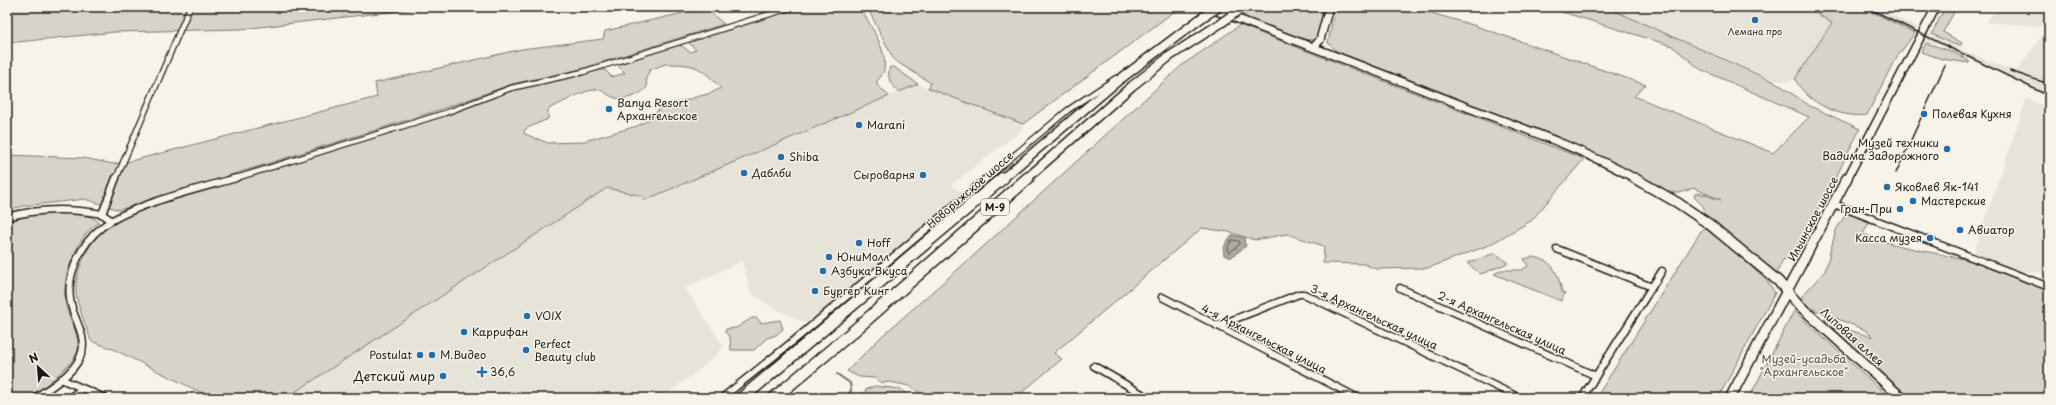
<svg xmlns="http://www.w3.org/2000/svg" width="2056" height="405" font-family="'Playpen Sans',sans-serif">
<rect width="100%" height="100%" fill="#f7f3e8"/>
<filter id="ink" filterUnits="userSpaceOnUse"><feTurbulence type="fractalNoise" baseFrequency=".025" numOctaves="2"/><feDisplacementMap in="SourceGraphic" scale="8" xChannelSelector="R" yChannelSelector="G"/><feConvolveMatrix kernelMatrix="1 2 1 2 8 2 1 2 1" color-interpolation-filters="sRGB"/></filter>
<g filter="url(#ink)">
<g fill="#e6e3d9">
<path d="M 1606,7 L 1806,7 L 1832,23 L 1795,79 L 1790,81 L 1776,81 Z"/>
<path d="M 1862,7 L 1876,7 L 1918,28 L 1915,33 Z"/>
<path d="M 1997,7 L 2049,7 L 2049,98 L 1937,42 L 1935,44 L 1924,41 L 1928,33 L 1957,48 L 2016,72 L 2048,27 L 1986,22 Z"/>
<path d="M 918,84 L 1023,124 L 1022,130 L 951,185 L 964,194 L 820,315 L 806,323 L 783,313 L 751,294 L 742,261 L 685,288 L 724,347 L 703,367 L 661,398 L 286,398 L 607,188 L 643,196 L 645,200 Z"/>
<path d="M 2027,98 L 2049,109 L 2049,274 L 2015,270 L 1992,259 L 1973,254 Z"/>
</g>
<g fill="#d7d3cb" stroke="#7a7874" fill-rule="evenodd">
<path d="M 7,7 L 432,7 L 242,29 L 115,32 L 7,43 Z"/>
<path d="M 801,7 L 860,7 C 870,26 898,63 877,81 L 877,85 L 889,96 L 645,200 L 642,196 L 607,188 L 286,398 L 212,398 L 113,349 L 91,341 C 86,326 79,310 76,294 C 75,285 77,275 80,267 C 92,232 113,222 145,208 L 450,113 L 506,92 L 601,70 L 605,70 L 612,77 L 625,73 L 618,66 L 620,64 L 677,45 L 682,46 L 690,52 L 696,50 L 689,43 L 691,41 ZM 665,64 C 697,64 699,66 721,88 L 711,93 L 664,106 L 656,112 L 652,118 L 637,126 L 581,142 L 548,143 L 525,134 L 524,131 L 527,128 L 548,119 L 548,110 L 552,107 C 566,102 579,92 593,90 C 602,88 605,94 613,97 C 623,102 641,95 647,87 L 646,78 L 650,70 Z"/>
<path d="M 867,7 L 1178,7 L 1179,8 L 1023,124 L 928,88 L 931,83 L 894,60 Z"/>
<path d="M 1256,7 L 1325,7 L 1317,36 L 1313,40 L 1300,39 L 1240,18 Z"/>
<path d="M 1337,7 L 1411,7 L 1476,26 L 1646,85 L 1634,96 L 1773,153 L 1809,117 L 1700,69 L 1672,46 L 1546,7 L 1606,7 L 1777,83 L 1810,106 L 1860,129 L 1838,173 L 1792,255 L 1782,261 L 1776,275 L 1703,218 L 1704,207 L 1694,197 L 1695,194 L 1699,193 L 1721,200 L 1694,188 L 1680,193 L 1668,193 L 1614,163 L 1593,154 L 1341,55 L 1328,43 L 1334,13 Z"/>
<path d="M 1806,7 L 1862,7 L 1915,33 L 1894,61 L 1867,115 C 1840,119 1806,102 1795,79 L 1832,23 Z"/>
<path d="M 1945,7 L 1957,7 L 1943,32 L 1962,43 L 1960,46 L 1950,43 L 1932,34 Z"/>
<path d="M 705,8 L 724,24 L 577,70 L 512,84 L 436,111 L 119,210 L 85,199 L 24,206 L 7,210 L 7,155 L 84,158 L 113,164 L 127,162 L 377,97 L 375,83 L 522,49 L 603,39 L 605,31 Z"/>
<path d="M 1240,25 L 1584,159 L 1531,221 L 1489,245 L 1428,268 L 1376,269 L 1364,264 L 1323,263 L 1324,246 L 1287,234 L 1255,240 L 1229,232 L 1202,228 L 1054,353 L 1062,359 L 1015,398 L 929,398 L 909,386 L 890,382 L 882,383 L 875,378 L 859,377 L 847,371 L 883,335 L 972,257 L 1181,66 Z"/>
<path d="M 1926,43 L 1951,51 L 1969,61 L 1969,63 L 1942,59 L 1921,52 Z"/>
<path d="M 890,67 L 894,67 L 918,84 L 899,92 C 891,87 886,76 890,67 Z"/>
<path d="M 1847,212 L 1870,221 L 1863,234 L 1895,245 L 1968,260 L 1973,260 L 2049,289 L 2049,398 L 1909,398 L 1827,324 L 1824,318 L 1842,328 L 1873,337 L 1865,330 L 1801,304 L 1802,296 L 1825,271 L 1836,230 Z"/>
<path d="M 59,213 C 71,213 89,213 99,222 C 95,226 89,229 86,234 C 72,252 61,283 66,306 C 69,319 80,336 78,350 C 76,362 37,395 25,398 C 20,399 12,398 7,398 L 7,221 L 38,214 Z"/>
<path d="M 1705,229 L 1711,230 L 1768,282 L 1775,293 L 1718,398 L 1596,398 L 1701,231 Z"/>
<path d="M 1495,253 L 1508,263 L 1481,274 L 1467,263 Z"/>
<path d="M 1532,257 C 1553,259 1558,273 1562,292 L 1565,293 L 1561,301 L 1494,274 L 1501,270 L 1522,270 L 1528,266 L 1524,259 Z"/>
<path d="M 1794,311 L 1890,398 L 1749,398 Z"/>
<path d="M 752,318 L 757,318 L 761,323 L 780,320 L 783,329 L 776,335 L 767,338 L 754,350 L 731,350 L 730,337 L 725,332 L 726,329 L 736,328 Z"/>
<path d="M 875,386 L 901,389 L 913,398 L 859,398 L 867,389 Z"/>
</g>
<path fill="#aca9a2" stroke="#72716c" d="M 1232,235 L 1245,238 L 1244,241 L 1246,246 L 1230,258 L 1224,255 C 1222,248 1227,240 1232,235 Z"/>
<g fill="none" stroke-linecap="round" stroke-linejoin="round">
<path stroke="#565452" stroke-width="1" d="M 1232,240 L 1239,241 L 1240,244 L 1229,253 L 1228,247 Z"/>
<path stroke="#72716c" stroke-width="2" d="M 837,374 L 850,383 L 851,391 L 845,398"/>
<g stroke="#1c1c1c" stroke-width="7">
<g id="street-far1">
<path d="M 116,179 L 190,7"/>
<path d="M 233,179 L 445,113 L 511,88 L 583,72 L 793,7"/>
<path d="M 986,179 L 1068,110 L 1116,78"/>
</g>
</g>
<g stroke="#1c1c1c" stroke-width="9">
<g id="street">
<path d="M 1834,204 L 2049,287"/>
<path d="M 7,217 C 39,208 69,208 102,214"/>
<path d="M 111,220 L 102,214 L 116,178"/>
<path d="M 1557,249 L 1652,287"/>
<path d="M 1400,288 L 1596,376"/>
<path d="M 1162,297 L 1358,398"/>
<path d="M 1217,326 L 1299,294 L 1304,294 L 1520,398"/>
<path d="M 1094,366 L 1149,398"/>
<path d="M 61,379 L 105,398"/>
<path d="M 35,398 C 52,386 76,373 82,352 C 86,337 76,322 72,308 C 63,280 80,244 102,227 C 132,204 199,189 236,178"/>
<path d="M 69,398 L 82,389"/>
<path d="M 722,398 L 797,338 L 987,178"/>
<path d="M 1582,398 L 1662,271"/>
</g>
</g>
<g stroke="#1c1c1c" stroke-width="10">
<g id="secondary-far1">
<path d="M 1206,7 C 1294,40 1381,73 1469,108 C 1525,129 1583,149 1636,179"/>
<path d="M 1314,47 L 1320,40 L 1329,7"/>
<path d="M 1847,179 L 1936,7"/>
</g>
</g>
<g stroke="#1c1c1c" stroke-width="12">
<g id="secondary">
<path d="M 1634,178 L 1678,203 L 1709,224 L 1778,281 L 1800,306 L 1902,398"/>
<path d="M 1730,398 L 1847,178"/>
</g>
</g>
<g stroke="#1c1c1c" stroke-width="11">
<g id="highway-far1">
<path d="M 1238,11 L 1245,7"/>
<path d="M 1002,179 L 1119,80 L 1204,16"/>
<path d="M 1026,179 L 1132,86 L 1170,56 L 1221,23"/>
</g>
</g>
<g stroke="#1c1c1c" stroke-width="14">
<g id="highway">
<path d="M 742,398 L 1003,178"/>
<path d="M 774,398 L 856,329 L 1028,178"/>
</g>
</g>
<use href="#street-far1" stroke="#f7f3e8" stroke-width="4.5"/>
<use href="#street" stroke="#f7f3e8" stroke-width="6"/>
<use href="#secondary-far1" stroke="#f7f3e8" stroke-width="7"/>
<use href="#secondary" stroke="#f7f3e8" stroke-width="9"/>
<use href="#highway-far1" stroke="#f7f3e8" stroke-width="8"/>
<use href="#highway" stroke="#f7f3e8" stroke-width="11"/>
<g stroke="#1c1c1c" stroke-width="1.5">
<path d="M 1866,7 L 2049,96"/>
<path d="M 2010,71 L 2049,84"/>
<path d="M 1896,173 L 1945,65"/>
</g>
<g stroke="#1c1c1c" stroke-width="11" stroke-linecap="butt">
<g id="highway-bridge">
<path d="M 1204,16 L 1219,7"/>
<path d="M 1221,23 L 1238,11"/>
</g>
</g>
<use href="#highway-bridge" stroke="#f7f3e8" stroke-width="8"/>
</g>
</g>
<g fill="#1f6fb2" stroke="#f7f3e8" stroke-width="1.5">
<circle cx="1755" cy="20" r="4"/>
<circle cx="609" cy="109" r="4"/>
<circle cx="1924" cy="114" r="4"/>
<circle cx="859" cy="125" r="4"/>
<circle cx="1947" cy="149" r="4"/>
<circle cx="781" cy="157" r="4"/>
<circle cx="744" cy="173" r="4"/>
<circle cx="923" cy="175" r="4"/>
<circle cx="1887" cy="187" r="4"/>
<circle cx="1913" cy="201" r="4"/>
<circle cx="1900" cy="209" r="4"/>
<circle cx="1960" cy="230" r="4"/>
<circle cx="1930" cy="238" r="4"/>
<circle cx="859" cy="243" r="4"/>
<circle cx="829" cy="257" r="4"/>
<circle cx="823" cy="271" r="4"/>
<circle cx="815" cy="291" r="4"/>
<circle cx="527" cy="316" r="4"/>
<circle cx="464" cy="332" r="4"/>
<circle cx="526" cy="350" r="4"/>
<circle cx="420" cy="355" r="4"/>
<circle cx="432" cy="355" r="4"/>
<path d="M480 366h4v4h4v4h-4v4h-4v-4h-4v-4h4z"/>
<circle cx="443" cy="376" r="4"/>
</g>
<g text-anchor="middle" stroke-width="3" stroke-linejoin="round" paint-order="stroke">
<g font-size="9" fill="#1c1c1c" stroke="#f7f3e8">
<text x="1755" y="35">Лемана про</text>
</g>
<rect fill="#f7f3e8" stroke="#5e5c59" stroke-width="1" x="981" y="199" width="28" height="16" rx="3"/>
<g font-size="10" font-weight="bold" fill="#1c1c1c">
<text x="995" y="211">М-9</text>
</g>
<g font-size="11" fill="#1c1c1c" stroke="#f7f3e8" text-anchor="start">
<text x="617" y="107">Banya Resort<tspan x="617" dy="13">Архангельское</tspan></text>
<text x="1932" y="118">Полевая Кухня</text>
<text x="867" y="129">Marani</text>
<text x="1939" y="147" text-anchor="end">Музей техники<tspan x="1939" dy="13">Вадима Задорожного</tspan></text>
<text x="789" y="161">Shiba</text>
<text x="752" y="177">Даблби</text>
<text x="915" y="179" text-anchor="end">Сыроварня</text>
<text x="1895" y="191">Яковлев Як-141</text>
<text x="1921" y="205">Мастерские</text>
<text x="1892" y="213" text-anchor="end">Гран-При</text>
<text x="1968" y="234">Авиатор</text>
<text x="1922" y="242" text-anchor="end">Касса музея</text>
<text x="867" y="247">Hoff</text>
<text x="837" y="261">ЮниМолл</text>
<text x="831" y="275">Азбука Вкуса</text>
<text x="823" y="295">Бургер Кинг</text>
<text x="535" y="320">VOIX</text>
<text x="472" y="336">Каррифан</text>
<text x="534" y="348">Perfect<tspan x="534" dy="13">Beauty club</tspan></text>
<text x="412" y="359" text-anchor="end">Postulat</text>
<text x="440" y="359">М.Видео</text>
<text x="490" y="376">36,6</text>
</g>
<g font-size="11" fill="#1c1c1c" stroke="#f7f3e8">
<text transform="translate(970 190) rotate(-41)" y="4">Новорижское шоссе</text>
<text transform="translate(1813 219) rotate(-62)" y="4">Ильинское шоссе</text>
<text transform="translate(1374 317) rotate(25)" y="4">3-я Архангельская улица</text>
<text transform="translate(1502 323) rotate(24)" y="4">2-я Архангельская улица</text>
<text transform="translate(1852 337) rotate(42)" y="4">Липовая аллея</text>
<text transform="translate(1264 339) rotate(27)" y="4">4-я Архангельская улица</text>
</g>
<g font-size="11" fill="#545351" stroke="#f7f3e8">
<text x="1804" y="363">Музей-усадьба<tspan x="1804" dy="13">"Архангельское"</tspan></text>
</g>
<g font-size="13" fill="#1c1c1c" stroke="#f7f3e8" text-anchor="end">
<text x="435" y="381">Детский мир</text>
</g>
</g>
<rect width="2056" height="405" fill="none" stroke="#f7f3e8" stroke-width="24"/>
<rect x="12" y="12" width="2032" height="381" fill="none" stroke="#1c1c1c" stroke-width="1.5" filter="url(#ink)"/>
<g transform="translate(38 367) rotate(334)" stroke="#f7f3e8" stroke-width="3" paint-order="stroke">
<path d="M0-3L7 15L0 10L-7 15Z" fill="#1c1c1c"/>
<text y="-6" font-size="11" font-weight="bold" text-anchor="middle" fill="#1c1c1c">N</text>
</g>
</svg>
